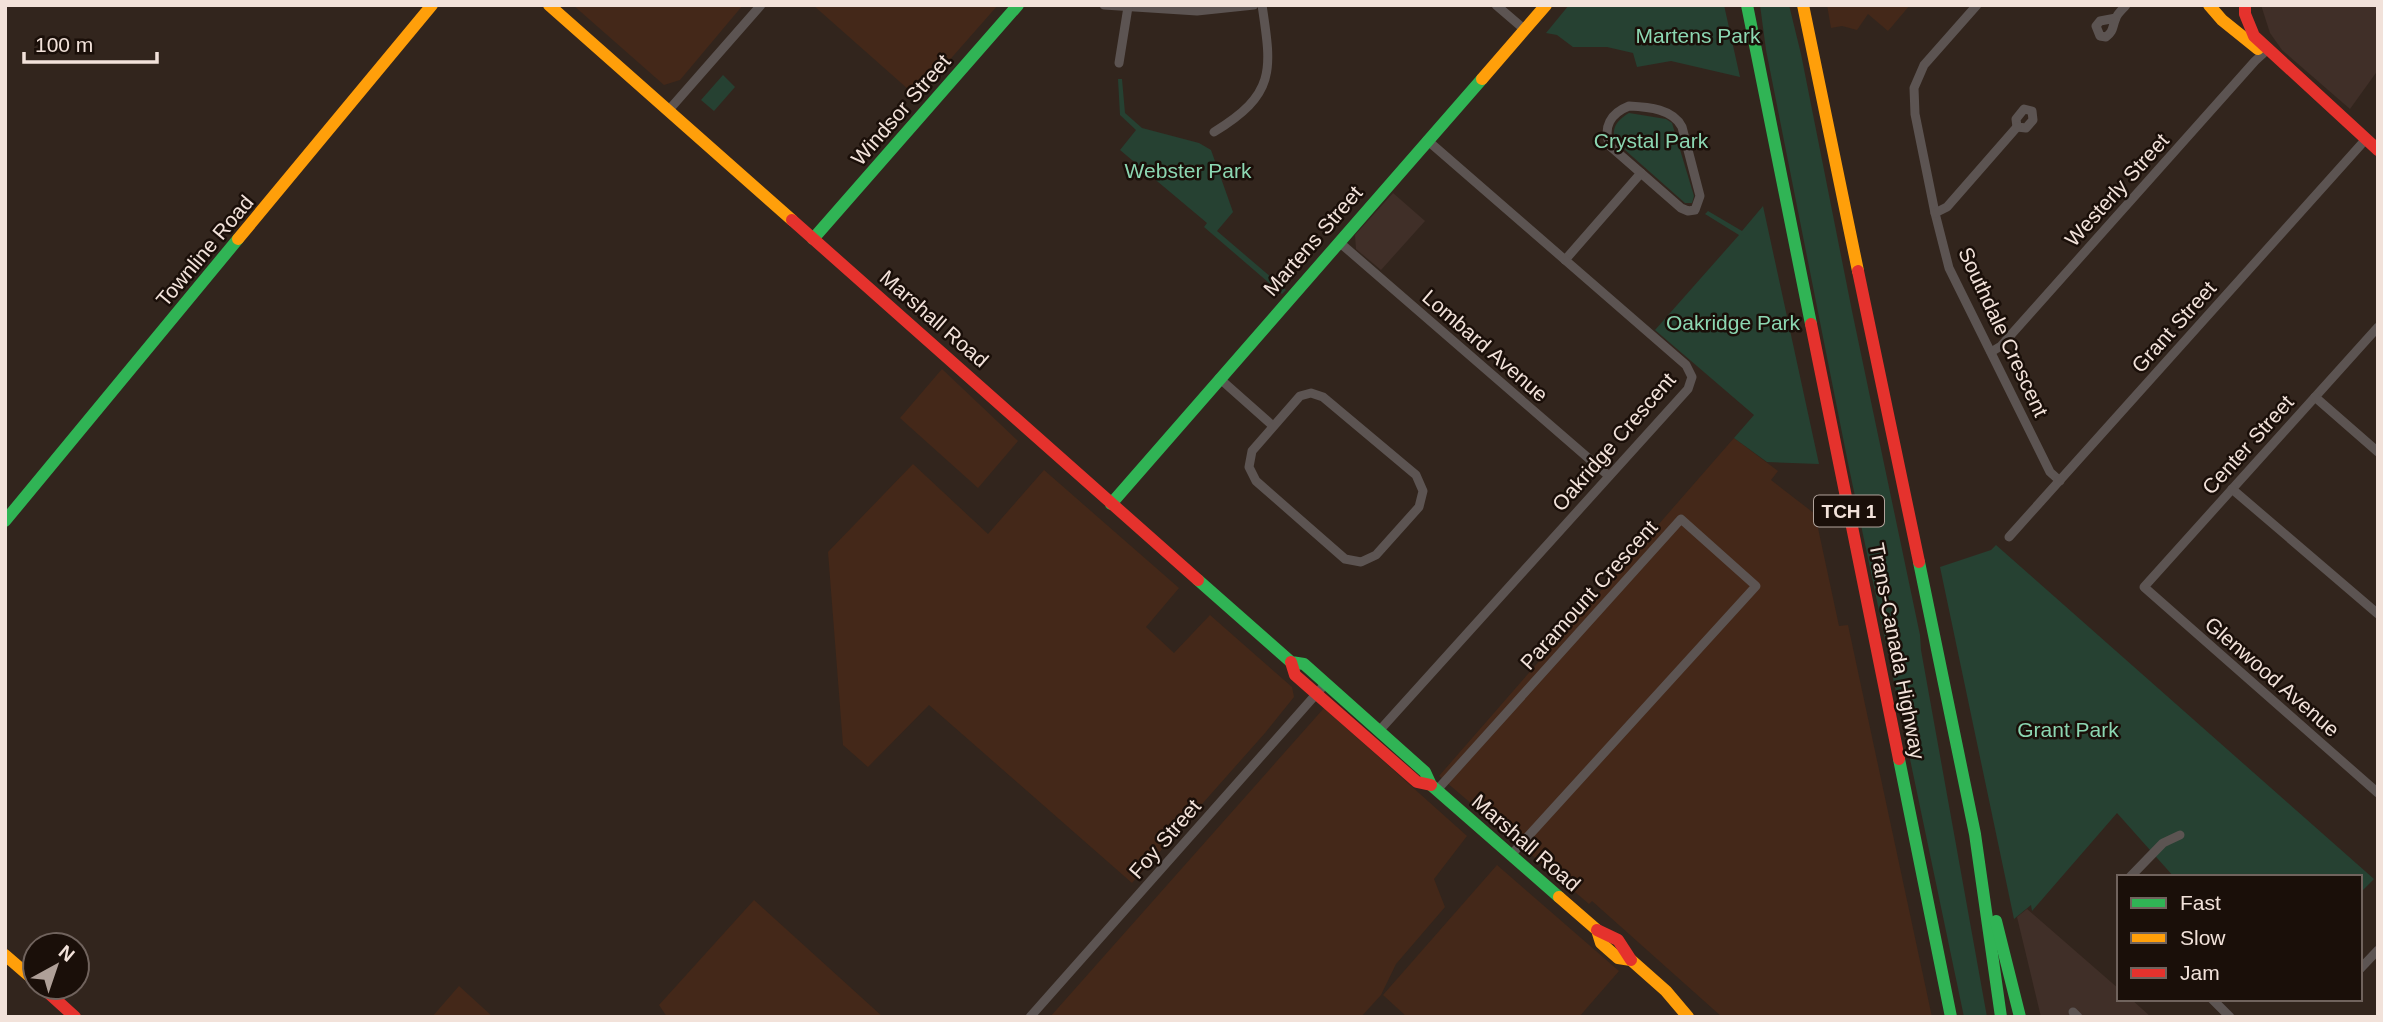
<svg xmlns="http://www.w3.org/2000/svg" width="2383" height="1022" font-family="Helvetica,sans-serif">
<rect width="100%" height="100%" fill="#32251d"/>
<g fill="#402f28">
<path d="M 2261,5 L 2378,5 L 2378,70 L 2350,109 L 2282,50 L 2270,33 Z"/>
<path d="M 1393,193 L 1425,221 L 1381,270 L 1356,249 L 1355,235 Z"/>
<path d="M 2027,909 L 2119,989 L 2119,999 L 2131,999 L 2151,1017 L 2041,1017 L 2017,917 Z"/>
</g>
<g fill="#442819">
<path d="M 573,5 L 743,5 L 680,80 L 664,85 Z"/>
<path d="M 813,5 L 998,5 L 917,97 Z"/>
<path d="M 1827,5 L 1910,5 L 1888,31 L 1868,14 L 1857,30 L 1842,26 L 1831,28 Z"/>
<path d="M 942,369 L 1018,441 L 978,488 L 900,418 Z"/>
<path d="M 1734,438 L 1778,471 L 1771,480 L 1815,514 L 1839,626 L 1848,625 L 1932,1017 L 1722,1017 L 1592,901 L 1589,904 L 1439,776 Z"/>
<path d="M 913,464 L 988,534 L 1044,470 L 1179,588 L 1146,627 L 1174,653 L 1210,615 L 1292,687 L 1294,697 L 1265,733 L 1132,883 L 929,705 L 868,767 L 843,745 L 828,552 Z"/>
<path d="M 1324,708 L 1467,836 L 1434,879 L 1445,907 L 1396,964 L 1381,995 L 1361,1017 L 1050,1017 Z"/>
<path d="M 1497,865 L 1619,971 L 1579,1017 L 1407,1017 L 1383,995 Z"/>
<path d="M 754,900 L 883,1017 L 667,1017 L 659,1005 Z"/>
<path d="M 459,986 L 493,1017 L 432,1017 Z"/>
</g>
<g fill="#264132">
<path d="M 1569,5 L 1724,5 L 1740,77 L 1671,61 L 1637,67 L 1633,53 L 1607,47 L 1573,47 L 1557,35 L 1546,33 Z"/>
<path d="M 1760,5 L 1789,5 L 1801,54 L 1852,311 L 1920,635 L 1921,650 L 1987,1017 L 1964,1017 L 1848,463 L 1766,50 Z"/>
<path d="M 723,75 L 735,87 L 714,111 L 701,100 Z"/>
<path d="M 1118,79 L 1122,79 L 1125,113 L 1142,128 L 1199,143 L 1211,150 L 1233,212 L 1217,231 L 1286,290 L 1282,294 L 1204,227 L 1207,223 L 1120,150 L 1136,130 L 1120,115 Z"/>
<path d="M 1629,113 L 1666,119 L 1672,123 L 1694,196 L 1692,203 L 1685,203 L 1616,142 C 1610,129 1617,120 1629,113 Z"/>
<path d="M 1763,206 L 1819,464 L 1767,462 L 1734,438 L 1754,415 L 1655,330 L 1739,235 L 1705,214 L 1708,211 L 1742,231 Z"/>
<path d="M 1996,545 L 2374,879 L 2360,893 L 2360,877 L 2174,877 L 2117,813 L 2032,911 L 2031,905 L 2014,919 L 1940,567 L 1991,550 Z"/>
</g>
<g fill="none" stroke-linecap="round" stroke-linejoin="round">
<g stroke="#5c5452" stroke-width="9">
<path d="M 1104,5 L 1197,11 L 1254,5"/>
<path d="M 1496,5 L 1524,29"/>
<path d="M 1977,5 L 1924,65 L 1914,88 L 1915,114 L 1935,213 L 1949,268 L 2050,472 L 2060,481"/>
<path d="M 2116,18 L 2100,21 L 2096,26 L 2100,36 L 2106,37 C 2114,31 2112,27 2116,18 C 2117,14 2123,9 2126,5"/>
<path d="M 1119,63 L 1128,7"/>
<path d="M 1629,106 C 1649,107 1673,109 1682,127 L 1700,196 L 1695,210 L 1688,211 L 1681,208 L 1610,146 C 1602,127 1611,113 1629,106 Z"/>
<path d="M 2024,109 L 2032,111 L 2033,120 L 2026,128 L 2017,127 L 2016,119 Z"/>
<path d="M 668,111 L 761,5"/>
<path d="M 1214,132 C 1276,94 1272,71 1262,5"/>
<path d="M 1935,213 L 1947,207 L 2017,127"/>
<path d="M 1339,242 L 1609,476"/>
<path d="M 1565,260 L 1641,173"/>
<path d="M 2378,327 L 2144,587 L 2378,793"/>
<path d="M 1991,352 L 2001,346 L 2255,61 L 2267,50"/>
<path d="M 1219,378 L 1273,426"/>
<path d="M 1311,393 L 1323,397 L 1416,475 L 1423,491 L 1419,507 L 1376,555 L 1361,562 L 1345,559 L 1256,481 L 1249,467 L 1252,451 L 1300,396 Z"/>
<path d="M 2315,397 L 2378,452"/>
<path d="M 2232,489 L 2378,614"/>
<path d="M 2009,537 L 2366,139"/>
<path d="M 1379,731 L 1688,389 L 1692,377 L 1686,365 L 1427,140"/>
<path d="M 1437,790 L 1681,519 L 1756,586 L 1511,855"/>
<path d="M 2130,877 L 2163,843 L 2180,835"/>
<path d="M 2360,969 L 2378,950"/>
<path d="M 2212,999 L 2230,1017"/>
<path d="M 2073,1012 L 2078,1017"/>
<path d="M 1030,1017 L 1326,683"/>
</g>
<g stroke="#30b455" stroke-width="12">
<path d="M 1747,5 L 1811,324"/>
<path d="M 813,239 L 1018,5"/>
<path d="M 1111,504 L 1482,79"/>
<path d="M 5,521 L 238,239"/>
<path d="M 1919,562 L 1975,834 L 2001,1017"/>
<path d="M 1198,580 L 1291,662 L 1304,664 L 1425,772 L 1431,785 L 1559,897"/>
<path d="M 1899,759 L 1951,1017"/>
<path d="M 1996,921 L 2020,1017"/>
</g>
<g stroke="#ff9f0a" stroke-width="12">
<path d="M 549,5 L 792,220"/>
<path d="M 1803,5 L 1858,271"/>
<path d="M 2209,5 L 2222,20 L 2258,49"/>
<path d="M 1482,79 L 1546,5"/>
<path d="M 238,239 L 432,5"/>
<path d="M 1559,897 L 1597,930 L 1601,943 L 1618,958 L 1631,960 L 1666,991 L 1688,1017"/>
<path d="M 5,955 L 35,981"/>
</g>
<g stroke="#e5322d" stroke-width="12">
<path d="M 2245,5 L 2245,14 L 2254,36 L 2378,150"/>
<path d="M 792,220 L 1198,580"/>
<path d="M 1858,271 L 1919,562"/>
<path d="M 1811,324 L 1899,759"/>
<path d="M 1291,662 L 1295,675 L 1417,782 L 1431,785"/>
<path d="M 1597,930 L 1618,940 L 1631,960"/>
<path d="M 42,987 L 75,1017"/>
</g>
</g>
<g text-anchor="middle" stroke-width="5" stroke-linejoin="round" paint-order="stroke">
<rect fill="#1a0f09" stroke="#b1a39b" stroke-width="2" x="1814" y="495.5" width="70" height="31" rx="5"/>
<g font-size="19" font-weight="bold" fill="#f2e2da">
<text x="1849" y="518">TCH 1</text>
</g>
<g font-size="21" fill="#8cd7b2" stroke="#1a0f09">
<text x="1698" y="43">Martens Park</text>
<text x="1651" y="148">Crystal Park</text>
<text x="1188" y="178">Webster Park</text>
<text x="1733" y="330">Oakridge Park</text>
<text x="2068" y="737">Grant Park</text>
</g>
<g font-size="21" fill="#f2e2da" stroke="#1a0f09">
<text transform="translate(901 110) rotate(-49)" y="7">Windsor Street</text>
<text transform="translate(2117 190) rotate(-48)" y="7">Westerly Street</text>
<text transform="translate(1313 241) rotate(-49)" y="7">Martens Street</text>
<text transform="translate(205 251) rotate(-50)" y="7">Townline Road</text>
<text transform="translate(934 319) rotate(41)" y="7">Marshall Road</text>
<text transform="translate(2174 327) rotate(-48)" y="7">Grant Street</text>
<text transform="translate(2003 332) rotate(65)" y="7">Southdale Crescent</text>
<text transform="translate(1485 346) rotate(41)" y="7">Lombard Avenue</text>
<text transform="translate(1614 442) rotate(-49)" y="7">Oakridge Crescent</text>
<text transform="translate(2248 445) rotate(-48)" y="7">Center Street</text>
<text transform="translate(1589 595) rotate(-48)" y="7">Paramount Crescent</text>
<text transform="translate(1897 651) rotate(79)" y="7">Trans-Canada Highway</text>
<text transform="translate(2272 677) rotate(41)" y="7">Glenwood Avenue</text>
<text transform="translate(1165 839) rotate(-49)" y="7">Foy Street</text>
<text transform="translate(1526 843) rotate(41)" y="7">Marshall Road</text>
</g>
</g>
<rect width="2383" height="1022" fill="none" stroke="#f2e2da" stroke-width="14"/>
<rect x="2117" y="875" width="245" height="126" fill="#1a0f09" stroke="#70635d" stroke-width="2"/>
<rect x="2131" y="898" width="35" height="10" fill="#30b455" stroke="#70635d" stroke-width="2"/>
<text x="2180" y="910" font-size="21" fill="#f2e2da">Fast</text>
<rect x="2131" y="933" width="35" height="10" fill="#ff9f0a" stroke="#70635d" stroke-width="2"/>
<text x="2180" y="945" font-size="21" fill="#f2e2da">Slow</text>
<rect x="2131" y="968" width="35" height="10" fill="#e5322d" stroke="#70635d" stroke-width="2"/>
<text x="2180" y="980" font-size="21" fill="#f2e2da">Jam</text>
<g transform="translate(56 966) rotate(40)"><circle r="33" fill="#1a0f09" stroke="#70635d" stroke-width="2"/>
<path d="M0-5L12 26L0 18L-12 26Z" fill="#afa098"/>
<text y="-10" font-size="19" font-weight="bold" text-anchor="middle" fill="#f2e2da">N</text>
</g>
<path d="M24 52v10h133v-10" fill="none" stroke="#f2e2da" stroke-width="3.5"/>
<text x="35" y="52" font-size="21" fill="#f2e2da" stroke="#1a0f09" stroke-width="5" paint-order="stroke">100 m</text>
</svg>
